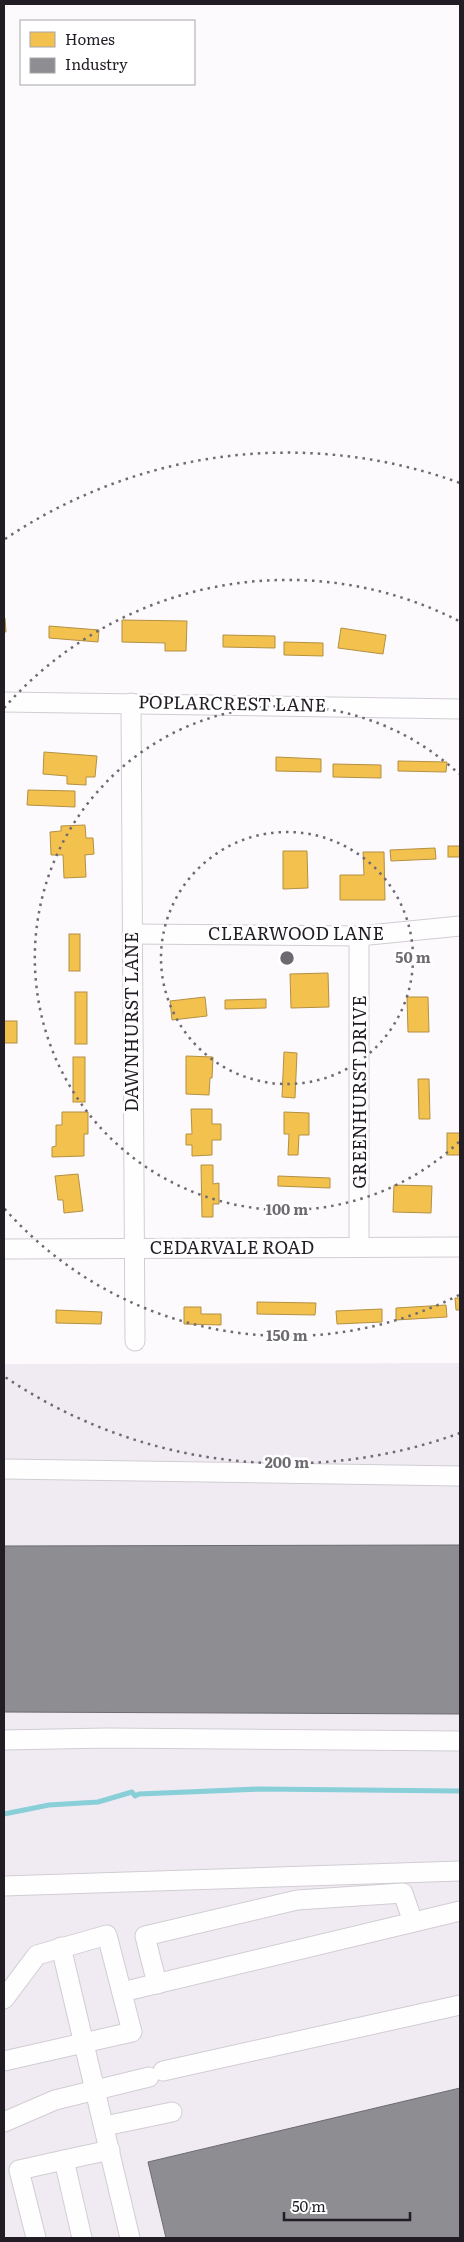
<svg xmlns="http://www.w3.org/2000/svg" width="464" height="2242" font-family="Literata,serif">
<rect width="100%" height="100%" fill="#fcfafd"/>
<path fill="#f0ebf3" d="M 460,1363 L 460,2238 L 4,2238 L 4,1364 Z"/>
<g fill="#f2c14e" stroke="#b49042">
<path d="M 4,618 L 5,618 L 6,632 L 4,632 Z"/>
<path d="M 122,620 L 187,621 L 186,651 L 165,651 L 165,643 L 122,642 Z"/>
<path d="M 49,626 L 99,630 L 98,642 L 49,638 Z"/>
<path d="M 341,628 L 386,635 L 383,654 L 338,648 Z"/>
<path d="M 223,635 L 275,636 L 275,648 L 223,647 Z"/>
<path d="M 284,642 L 323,643 L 323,656 L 284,655 Z"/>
<path d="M 44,752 L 97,756 L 95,777 L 86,777 L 86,785 L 67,784 L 67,776 L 43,774 Z"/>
<path d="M 276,757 L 321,759 L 321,772 L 276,771 Z"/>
<path d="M 398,761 L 447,762 L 446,772 L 398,771 Z"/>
<path d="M 333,764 L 381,765 L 381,778 L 333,777 Z"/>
<path d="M 28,790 L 75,791 L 75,807 L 27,805 Z"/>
<path d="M 85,825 L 86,838 L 93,838 L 94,854 L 85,855 L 86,877 L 64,878 L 63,855 L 51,855 L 50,832 L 61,831 L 61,826 Z"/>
<rect x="448" y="846" width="12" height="11"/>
<path d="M 435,848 L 436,859 L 391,861 L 390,850 Z"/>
<path d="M 283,851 L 307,851 L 308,888 L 283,889 Z"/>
<path d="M 363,852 L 384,852 L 385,900 L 340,900 L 340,875 L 364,875 Z"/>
<rect x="69" y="934" width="11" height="37"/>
<path d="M 328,973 L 329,1007 L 291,1008 L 290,974 Z"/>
<rect x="75" y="992" width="12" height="52"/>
<path d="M 205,997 L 207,1016 L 172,1020 L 170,1001 Z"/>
<path d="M 407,997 L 428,997 L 429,1032 L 408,1032 Z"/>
<path d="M 266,999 L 266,1008 L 225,1009 L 225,1000 Z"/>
<rect x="4" y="1021" width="13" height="22"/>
<path d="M 284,1052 L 297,1053 L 295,1098 L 282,1097 Z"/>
<path d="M 186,1056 L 213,1057 L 212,1078 L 210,1078 L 209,1095 L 186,1094 Z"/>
<rect x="73" y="1057" width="12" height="45"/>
<path d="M 418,1079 L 429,1079 L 430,1119 L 419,1119 Z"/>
<path d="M 191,1109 L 212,1109 L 212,1124 L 221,1124 L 221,1140 L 212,1140 L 212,1155 L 192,1156 L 192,1145 L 186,1145 L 186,1134 L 192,1134 Z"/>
<path d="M 62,1112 L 88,1112 L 88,1134 L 84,1134 L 84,1156 L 52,1157 L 52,1147 L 56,1146 L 56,1125 L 62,1125 Z"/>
<path d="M 284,1112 L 309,1113 L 309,1135 L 299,1135 L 298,1155 L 288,1155 L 289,1134 L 284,1134 Z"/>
<rect x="447" y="1133" width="13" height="22"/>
<path d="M 201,1165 L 213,1165 L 213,1184 L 219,1183 L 219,1204 L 213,1204 L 213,1217 L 202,1217 Z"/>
<path d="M 78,1174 L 83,1211 L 64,1213 L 63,1200 L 58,1200 L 55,1176 Z"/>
<path d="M 278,1176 L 330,1178 L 330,1188 L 278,1186 Z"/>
<path d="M 394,1185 L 432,1186 L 431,1213 L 393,1212 Z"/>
<path d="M 455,1298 L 460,1298 L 460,1310 L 456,1310 Z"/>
<path d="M 257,1302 L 316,1303 L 315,1315 L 257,1314 Z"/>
<path d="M 446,1305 L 447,1317 L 396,1320 L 396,1308 Z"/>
<path d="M 184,1307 L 201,1307 L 201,1314 L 221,1314 L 221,1325 L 184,1324 Z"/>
<path d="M 382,1309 L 382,1322 L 337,1324 L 336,1311 Z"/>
<path d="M 56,1310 L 102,1312 L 101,1324 L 56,1323 Z"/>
</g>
<g fill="#8d8d92" stroke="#6d6b71">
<path d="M 460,1545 L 460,1714 L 4,1712 L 4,1546 Z"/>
<path d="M 460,2088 L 460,2238 L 166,2238 L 148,2162 Z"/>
</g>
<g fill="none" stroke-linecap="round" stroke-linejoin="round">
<path stroke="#89cfd8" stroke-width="5" d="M 4,1814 L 49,1805 L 98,1802 L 132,1792 L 135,1796 L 139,1794 L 259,1789 L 460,1791"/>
<g stroke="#d1cdd3" stroke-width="21">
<g id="minor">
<path d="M 4,702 L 460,709"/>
<path d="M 131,703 L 135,1341"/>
<path d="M 132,934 L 359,936 L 460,926"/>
<path d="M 359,936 L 359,1247"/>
<path d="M 4,1249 L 460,1247"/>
<path d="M 4,1469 L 460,1476"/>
<path d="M 4,1740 L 106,1738 L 460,1741"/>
<path d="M 4,1886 L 460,1871"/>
<path d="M 61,1947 L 130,2238"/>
<path d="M 157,1984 L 145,1936 L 297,1900 L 403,1893 L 413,1922"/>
<path d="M 122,1992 L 460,1911"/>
<path d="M 4,1999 L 37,1955 L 107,1935 L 132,2032 L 4,2061"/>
<path d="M 163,2071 L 460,2005"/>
<path d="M 4,2122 L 55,2100 L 149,2077"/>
<path d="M 105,2126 L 172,2112"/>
<path d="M 36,2238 L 19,2170 L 64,2160"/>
<path d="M 82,2238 L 64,2160 L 110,2150"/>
</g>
</g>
<use href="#minor" stroke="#fffeff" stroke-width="19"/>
</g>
<g fill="none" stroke="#6e6a71" stroke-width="2.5" stroke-dasharray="2.5 5">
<circle cx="287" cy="958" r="126"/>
<path d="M459 1142A252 252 0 1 1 459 774"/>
<path d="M459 1295A378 378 0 0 1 4 1208M4 708A378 378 0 0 1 459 621"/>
<path d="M460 1433A505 505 0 0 1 5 1377M5 539A505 505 0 0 1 460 483"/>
</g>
<g text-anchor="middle" stroke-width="5" stroke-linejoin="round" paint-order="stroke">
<g font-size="18" fill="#221d25" stroke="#fff">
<text transform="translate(232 704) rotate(1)" y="6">POPLARCREST LANE</text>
<text x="296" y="940">CLEARWOOD LANE</text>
<text transform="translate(132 1022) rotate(-90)" y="6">DAWNHURST LANE</text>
<text transform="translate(360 1092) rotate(-90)" y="6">GREENHURST DRIVE</text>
<text x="232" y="1254">CEDARVALE ROAD</text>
</g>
</g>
<circle cx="287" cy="958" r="8" fill="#6e6a71" stroke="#fff" stroke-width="2.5"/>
<g font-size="15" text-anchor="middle" font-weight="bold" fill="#6e6a71" stroke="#fff" stroke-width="5" stroke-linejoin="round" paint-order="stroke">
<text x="413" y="963">50 m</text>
<text x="287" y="1215">100 m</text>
<text x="287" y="1341">150 m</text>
<text x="287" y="1468">200 m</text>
</g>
<rect width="464" height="2242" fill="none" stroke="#221d25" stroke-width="10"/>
<rect x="20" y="20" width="175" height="65" fill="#ffffff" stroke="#a7a5a8"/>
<rect x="30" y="32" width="25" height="15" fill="#f2c14e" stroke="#a7a5a8"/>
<text x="65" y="45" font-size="15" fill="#221d25">Homes</text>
<rect x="30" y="58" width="25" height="15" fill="#8d8d92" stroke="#a7a5a8"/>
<text x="65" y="70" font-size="15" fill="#221d25">Industry</text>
<path d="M284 2212v8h126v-8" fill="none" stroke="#221d25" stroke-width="2.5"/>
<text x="292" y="2212" font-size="15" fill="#221d25" stroke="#ffffff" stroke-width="4" paint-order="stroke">50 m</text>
</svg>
